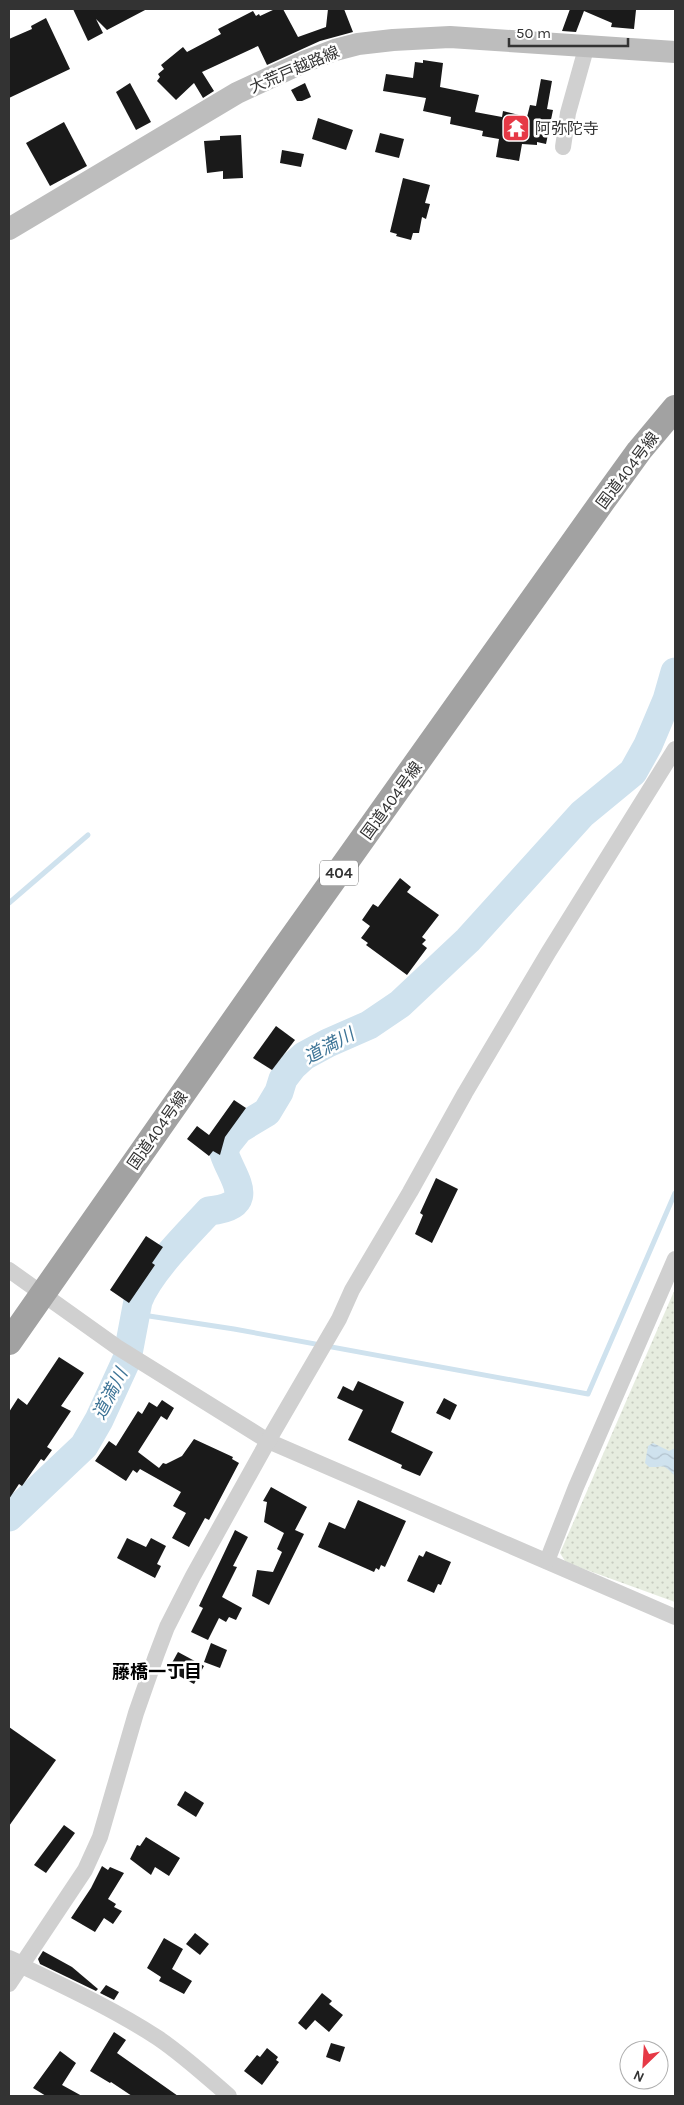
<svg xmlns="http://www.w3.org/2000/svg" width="684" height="2105" font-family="Karla,'Noto Sans JP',sans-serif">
<defs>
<pattern id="park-dots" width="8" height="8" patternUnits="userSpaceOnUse" patternTransform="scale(1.25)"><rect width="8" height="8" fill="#e6ecdf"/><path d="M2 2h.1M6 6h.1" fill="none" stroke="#c6cbc0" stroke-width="1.8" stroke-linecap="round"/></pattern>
<pattern id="water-waves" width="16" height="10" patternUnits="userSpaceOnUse" patternTransform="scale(1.25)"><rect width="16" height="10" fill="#cfe2ee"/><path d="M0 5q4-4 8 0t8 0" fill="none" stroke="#b2c2cd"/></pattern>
</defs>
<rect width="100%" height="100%" fill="#fff"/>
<path fill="url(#park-dots)" d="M 675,1289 L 675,1602 L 573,1565 L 565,1561 L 560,1553 Z"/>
<path fill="url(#water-waves)" d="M 653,1443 L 669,1451 L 675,1448 L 675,1476 C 661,1462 666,1468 649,1467 L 645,1463 L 648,1446 Z"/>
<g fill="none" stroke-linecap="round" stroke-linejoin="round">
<g stroke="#cfe2ee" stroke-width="5">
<path d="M 9,903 L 88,835"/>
<path d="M 136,1314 L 234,1329 L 588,1394 L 675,1193"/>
</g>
<path stroke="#cfe2ee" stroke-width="29" d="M 9,1517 L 84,1446 L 99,1420 L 127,1359 L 138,1301 C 150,1271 187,1235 209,1211 C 260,1206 232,1178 224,1153 L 227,1144 L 239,1129 L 267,1112 L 279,1092 L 283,1079 L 293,1066 L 304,1056 L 328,1043 L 369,1025 L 400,1004 L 468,940 L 582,814 L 633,772 L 648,745 L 667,700 L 675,672"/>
</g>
<g fill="#1a1a1a">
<path d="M 73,9 L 147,9 L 107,30 L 96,19 L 103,33 L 88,41 Z"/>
<path d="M 275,9 L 283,9 L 298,37 L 326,27 L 328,9 L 344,9 L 353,32 L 320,41 L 267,65 L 258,46 L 202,72 L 214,91 L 203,98 L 194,83 L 176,100 L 157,81 L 160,77 L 158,74 L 164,69 L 161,65 L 183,47 L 187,52 L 221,34 L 218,29 L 253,11 L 256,16 L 259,14 L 260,16 Z"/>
<path d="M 570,9 L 636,10 L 634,29 L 611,27 L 612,23 L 584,11 L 576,32 L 562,31 Z"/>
<path d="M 46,18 L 70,69 L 9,98 L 9,39 L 32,29 L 31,26 Z"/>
<path d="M 423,60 L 443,63 L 440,87 L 479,95 L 475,112 L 502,117 L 503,111 L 527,117 L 530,105 L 536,106 L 541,79 L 552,81 L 547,109 L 553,110 L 546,144 L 537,142 L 537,145 L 522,144 L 519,161 L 496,157 L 499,139 L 482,136 L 483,131 L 450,124 L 451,117 L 423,111 L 426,98 L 383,91 L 386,74 L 413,78 L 415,62 L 423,63 Z"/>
<path d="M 130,83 L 151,122 L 136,130 L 116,92 Z"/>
<path d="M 305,83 L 311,97 L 302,101 L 297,101 L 291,90 Z"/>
<path d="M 318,118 L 353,130 L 346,150 L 312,139 Z"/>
<path d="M 64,122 L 87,166 L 50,186 L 26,143 Z"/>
<path d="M 380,133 L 404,139 L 399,158 L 375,152 Z"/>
<path d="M 241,135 L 243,178 L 223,179 L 223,171 L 207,173 L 204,141 L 220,140 L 220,136 Z"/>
<path d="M 282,150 L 304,154 L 301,167 L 280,163 Z"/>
<path d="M 403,178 L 430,185 L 425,203 L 430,204 L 426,219 L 422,217 L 419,233 L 413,233 L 411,240 L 396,236 L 397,234 L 390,232 Z"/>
<path d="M 400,878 L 411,887 L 407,892 L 439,915 L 422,937 L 426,940 L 422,944 L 427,948 L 407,975 L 366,945 L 368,943 L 361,938 L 370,926 L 362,920 L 373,904 L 378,907 Z"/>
<path d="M 276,1026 L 295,1040 L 272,1070 L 253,1058 Z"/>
<path d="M 234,1100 L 246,1108 L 225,1137 L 220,1155 L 213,1151 L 209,1156 L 187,1139 L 197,1126 L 209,1135 Z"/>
<path d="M 436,1178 L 458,1189 L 432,1243 L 415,1234 L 423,1215 L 420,1213 Z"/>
<path d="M 146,1236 L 163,1247 L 152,1263 L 155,1265 L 129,1303 L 110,1290 Z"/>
<path d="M 59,1357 L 84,1373 L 61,1406 L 71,1411 L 47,1447 L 52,1450 L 44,1461 L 41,1459 L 22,1486 L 19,1484 L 9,1499 L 9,1412 L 18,1398 L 27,1405 Z"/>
<path d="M 358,1381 L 404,1402 L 391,1432 L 433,1452 L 420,1476 L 401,1468 L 402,1465 L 348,1440 L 363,1410 L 337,1398 L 343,1386 L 353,1391 Z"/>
<path d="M 444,1398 L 457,1405 L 450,1420 L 436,1413 Z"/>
<path d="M 162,1400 L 174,1408 L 167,1420 L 161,1416 L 138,1452 L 159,1468 L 163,1463 L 166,1464 L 182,1456 L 194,1439 L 233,1457 L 232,1459 L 239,1463 L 209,1520 L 205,1518 L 189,1547 L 172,1538 L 186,1513 L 173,1506 L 181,1492 L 140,1469 L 137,1473 L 133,1470 L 126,1481 L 95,1461 L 109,1441 L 116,1446 L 138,1411 L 142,1414 L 149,1402 L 157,1407 Z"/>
<path d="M 271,1487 L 307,1507 L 295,1530 L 304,1534 L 269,1605 L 252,1596 L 257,1570 L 273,1572 L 282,1552 L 277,1549 L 284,1533 L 264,1522 L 267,1502 L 263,1501 Z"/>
<path d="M 358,1500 L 406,1521 L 385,1567 L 381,1565 L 379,1570 L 376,1568 L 374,1572 L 318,1547 L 329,1522 L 345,1529 Z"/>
<path d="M 235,1530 L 248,1537 L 233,1566 L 237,1567 L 222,1597 L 242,1608 L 236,1620 L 229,1617 L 226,1622 L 219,1618 L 208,1640 L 191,1632 L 203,1608 L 199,1606 Z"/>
<path d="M 127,1538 L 146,1547 L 151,1538 L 166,1546 L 157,1564 L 161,1566 L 155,1578 L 117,1558 Z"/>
<path d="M 426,1551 L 451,1562 L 441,1585 L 438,1584 L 434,1593 L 407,1581 L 419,1555 L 423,1557 Z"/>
<path d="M 211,1643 L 227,1650 L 220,1668 L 204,1662 Z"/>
<path d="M 178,1652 L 204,1666 L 194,1684 L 168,1670 Z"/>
<path d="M 9,1727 L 56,1760 L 9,1826 Z"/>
<path d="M 185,1791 L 204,1803 L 196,1817 L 177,1805 Z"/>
<path d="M 64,1825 L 75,1833 L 46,1873 L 34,1865 Z"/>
<path d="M 146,1837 L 180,1858 L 169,1876 L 155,1867 L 151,1875 L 130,1859 L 137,1845 L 140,1846 Z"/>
<path d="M 102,1866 L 108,1870 L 110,1867 L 124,1873 L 108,1899 L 116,1904 L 114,1907 L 122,1911 L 113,1924 L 104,1918 L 95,1932 L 71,1918 L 91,1888 Z"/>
<path d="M 195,1933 L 209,1944 L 200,1955 L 186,1944 Z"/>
<path d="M 164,1938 L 183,1949 L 172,1969 L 192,1981 L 184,1994 L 159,1981 L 161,1977 L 147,1968 Z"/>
<path d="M 43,1951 L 72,1967 L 98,1989 L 96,1991 L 40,1964 L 38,1959 Z"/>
<path d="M 106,1985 L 119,1992 L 114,2000 L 100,1993 Z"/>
<path d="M 322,1993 L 332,2001 L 329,2004 L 343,2015 L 329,2032 L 315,2020 L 306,2030 L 298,2023 Z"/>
<path d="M 114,2032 L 126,2040 L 117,2053 L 178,2096 L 132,2096 L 111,2082 L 110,2083 L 90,2071 Z"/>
<path d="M 331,2043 L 345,2047 L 340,2062 L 326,2057 Z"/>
<path d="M 267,2048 L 278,2057 L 276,2060 L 279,2062 L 262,2085 L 244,2071 L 257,2055 L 260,2057 Z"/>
<path d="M 60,2051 L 76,2063 L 62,2085 L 82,2096 L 46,2096 L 33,2088 Z"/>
</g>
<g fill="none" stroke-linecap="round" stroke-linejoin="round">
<g stroke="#d0d0d0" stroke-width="16">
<path d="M 563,147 L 568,113 L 587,45"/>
<path d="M 9,1270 L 117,1347 L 268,1441 L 675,1617"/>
<path d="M 547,1561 L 576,1487 L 675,1259"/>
<path d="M 20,1965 C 66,1987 115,2010 158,2038 C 183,2055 206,2076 229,2096"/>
<path d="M 9,1984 L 85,1870 L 100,1837 L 136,1713 L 156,1656 L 167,1627 L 193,1576 L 268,1441 L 339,1319 L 352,1290 L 410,1192 L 465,1093 L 548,953 L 675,749"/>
</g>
<path stroke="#d0d0d0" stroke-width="20" d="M 9,1960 L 20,1965"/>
<path stroke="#bdbdbd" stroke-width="22" d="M 9,229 L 237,93 L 306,61 L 335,50 L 358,44 L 393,40 L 450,37 L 675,52"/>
<path stroke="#a2a2a2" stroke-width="26" d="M 9,1342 L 282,952 L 602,502 L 639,451 L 675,408"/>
</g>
<defs>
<g id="temple-square" transform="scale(1.4375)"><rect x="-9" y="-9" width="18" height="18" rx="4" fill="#e63946" stroke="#fff"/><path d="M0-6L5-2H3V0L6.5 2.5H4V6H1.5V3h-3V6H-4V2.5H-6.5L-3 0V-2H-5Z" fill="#fff"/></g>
</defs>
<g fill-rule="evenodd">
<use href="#temple-square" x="516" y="128"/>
</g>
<g text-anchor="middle" stroke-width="5" stroke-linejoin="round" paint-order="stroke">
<rect fill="#fff" stroke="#707070" stroke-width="1" x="320" y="860.5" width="38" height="25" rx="4"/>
<g font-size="15" font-weight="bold" fill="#333">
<text x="339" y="878">404</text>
</g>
<g font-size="16" fill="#333" stroke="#fff">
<text transform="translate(294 69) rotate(-23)" y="6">大荒戸越路線</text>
<text transform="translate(627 470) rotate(-53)" y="6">国道404号線</text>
<text transform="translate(391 800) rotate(-54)" y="6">国道404号線</text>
<text transform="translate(157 1130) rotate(-55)" y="6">国道404号線</text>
</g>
<g font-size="16" fill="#333" stroke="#fff" text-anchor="start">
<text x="535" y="134">阿弥陀寺</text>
</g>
<g font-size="18" font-style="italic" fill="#3f7597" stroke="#fff">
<text transform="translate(329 1046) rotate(-29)" y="6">道満川</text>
<text transform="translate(110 1394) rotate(-63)" y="6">道満川</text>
</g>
<g font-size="18" font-weight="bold" fill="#000" stroke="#fff">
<text x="157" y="1678">藤橋一丁目</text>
</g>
</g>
<rect width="684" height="2105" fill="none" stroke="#333333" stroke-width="20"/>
<g transform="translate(644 2065) rotate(205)"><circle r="24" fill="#ffffff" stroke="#adadad"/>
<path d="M0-4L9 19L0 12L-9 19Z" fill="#e63946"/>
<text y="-8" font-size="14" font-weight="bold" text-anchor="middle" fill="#333333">N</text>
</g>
<path d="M509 38v8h119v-8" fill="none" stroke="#333333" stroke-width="2.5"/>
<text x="516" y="38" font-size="15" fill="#333333" stroke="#ffffff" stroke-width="4" paint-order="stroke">50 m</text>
</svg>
